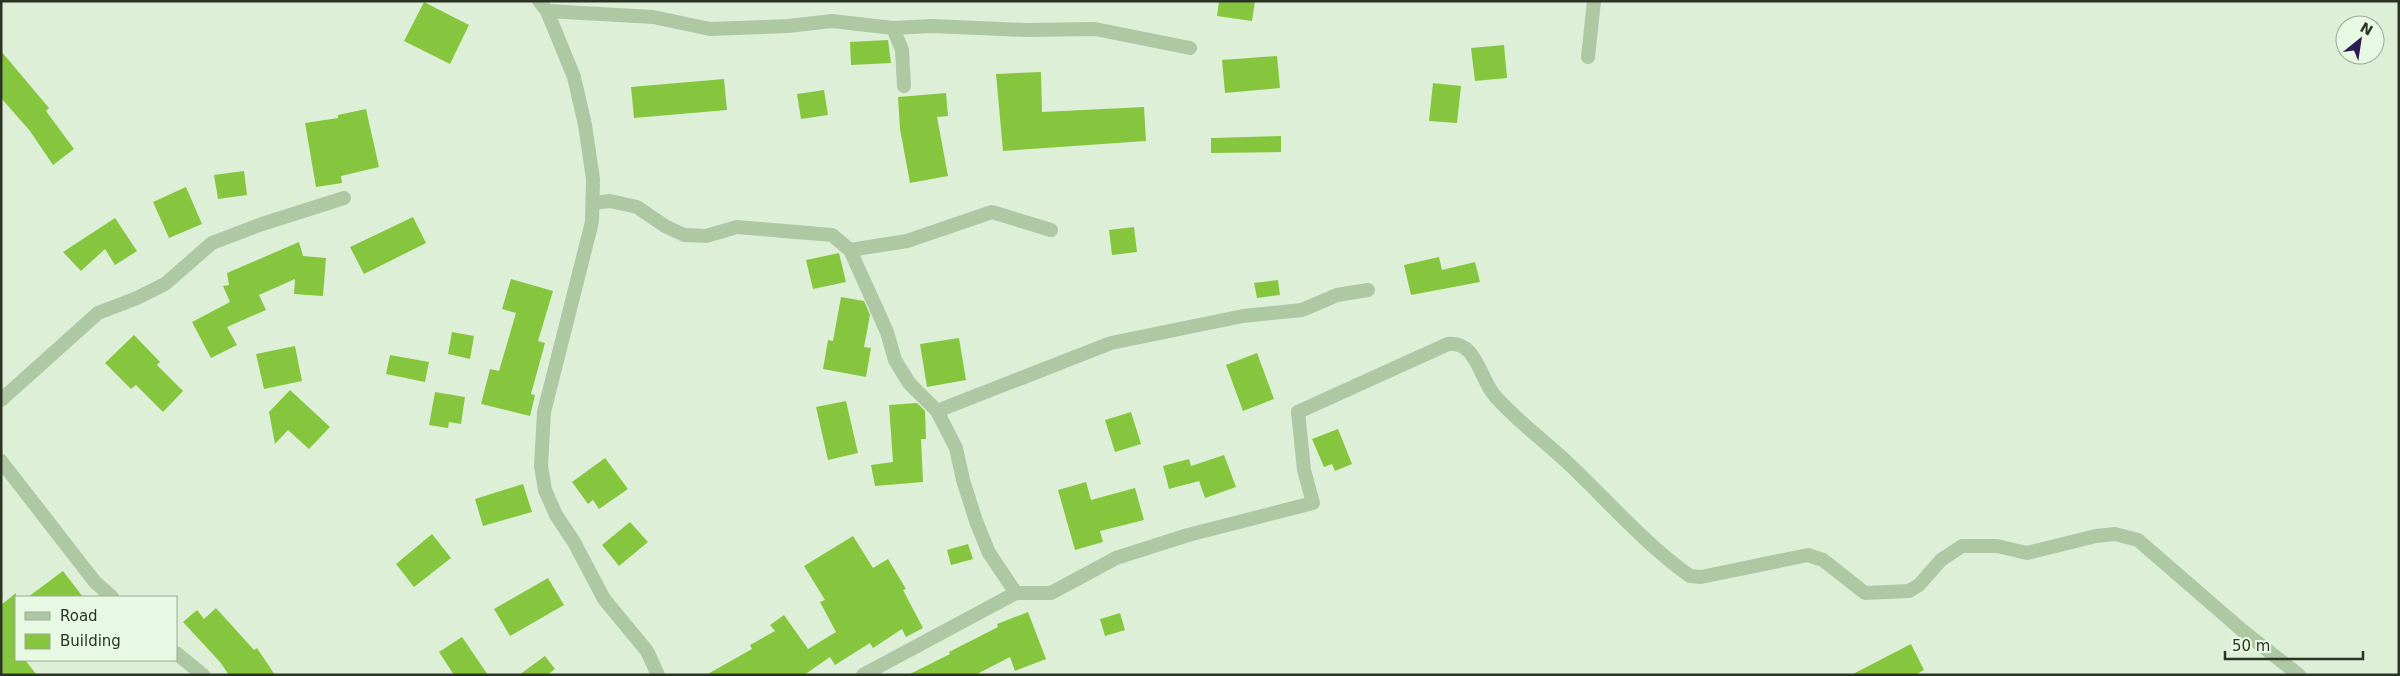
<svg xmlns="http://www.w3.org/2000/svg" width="2400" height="676" font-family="'DejaVu Sans',sans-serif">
<rect width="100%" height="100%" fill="#ddf0d7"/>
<g fill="#86c63f">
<path d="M 1219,1 L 1255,1 L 1252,21 L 1217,16 Z"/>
<path d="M 424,2 L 469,25 L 450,64 L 404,41 Z"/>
<path d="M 888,40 L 891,63 L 851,65 L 850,42 Z"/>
<path d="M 1504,45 L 1507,78 L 1475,81 L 1471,48 Z"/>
<path d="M 1,51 L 49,108 L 46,111 L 74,149 L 53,165 L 30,131 L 1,98 Z"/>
<path d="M 1277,56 L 1280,88 L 1225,93 L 1222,60 Z"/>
<path d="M 1041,72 L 1042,112 L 1144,107 L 1146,141 L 1003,151 L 996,74 Z"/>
<path d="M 724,79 L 727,110 L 634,118 L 631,87 Z"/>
<path d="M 1433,83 L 1461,86 L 1457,123 L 1429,121 Z"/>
<path d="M 824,90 L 828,115 L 801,119 L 797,94 Z"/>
<path d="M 946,93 L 948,116 L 937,117 L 948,176 L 910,183 L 900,129 L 898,97 Z"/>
<path d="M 366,109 L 379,167 L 341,176 L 342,183 L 316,187 L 305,123 L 338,118 L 338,115 Z"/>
<path d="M 1281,136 L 1281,152 L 1211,153 L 1211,138 Z"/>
<path d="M 244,171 L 247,195 L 218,199 L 214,175 Z"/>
<path d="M 186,187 L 202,224 L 169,238 L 153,202 Z"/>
<path d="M 413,217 L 426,243 L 364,274 L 350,247 Z"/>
<path d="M 115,218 L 137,251 L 115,265 L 105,249 L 81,271 L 63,252 Z"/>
<path d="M 1134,227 L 1137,252 L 1112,255 L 1109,230 Z"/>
<path d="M 299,242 L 303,256 L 326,258 L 323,296 L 294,294 L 295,279 L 259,295 L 266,310 L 227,327 L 237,345 L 211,358 L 192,322 L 230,302 L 223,286 L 229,285 L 227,273 Z"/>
<path d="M 839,253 L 846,282 L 813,289 L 806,260 Z"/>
<path d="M 1439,257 L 1442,270 L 1475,262 L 1480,282 L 1411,295 L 1404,265 Z"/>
<path d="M 511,279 L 553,291 L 538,341 L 545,343 L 531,394 L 535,395 L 530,416 L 481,404 L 490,369 L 499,371 L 516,313 L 502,309 Z"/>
<path d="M 1278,280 L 1280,295 L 1257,298 L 1254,283 Z"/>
<path d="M 841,297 L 864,301 L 870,315 L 864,347 L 871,348 L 866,377 L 823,369 L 828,340 L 833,341 Z"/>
<path d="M 452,332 L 474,336 L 470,359 L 448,354 Z"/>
<path d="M 134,335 L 160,362 L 157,365 L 183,391 L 163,412 L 136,385 L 131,389 L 105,363 Z"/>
<path d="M 959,338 L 966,380 L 927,387 L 920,344 Z"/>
<path d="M 295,346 L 302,381 L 264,389 L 256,354 Z"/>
<path d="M 1257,353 L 1274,399 L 1243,411 L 1226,365 Z"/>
<path d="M 390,355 L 429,362 L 425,382 L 386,374 Z"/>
<path d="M 290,390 L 330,427 L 309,449 L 288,430 L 275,444 L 269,412 Z"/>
<path d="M 435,392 L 465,397 L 461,424 L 449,422 L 448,428 L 429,425 Z"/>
<path d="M 846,401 L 858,453 L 828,460 L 816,407 Z"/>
<path d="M 917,403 L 925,411 L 926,439 L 921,439 L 923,482 L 875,486 L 871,465 L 893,462 L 889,405 Z"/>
<path d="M 1131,412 L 1141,444 L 1115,452 L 1105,420 Z"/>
<path d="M 1338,429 L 1352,464 L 1335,471 L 1332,464 L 1324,467 L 1312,439 Z"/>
<path d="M 1224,455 L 1236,487 L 1205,498 L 1199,481 L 1169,489 L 1163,466 L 1189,459 L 1191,466 Z"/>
<path d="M 605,458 L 628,489 L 599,509 L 593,500 L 588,504 L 572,482 Z"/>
<path d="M 1086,482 L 1091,500 L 1135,488 L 1144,520 L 1100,531 L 1103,542 L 1075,550 L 1058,490 Z"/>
<path d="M 523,484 L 532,512 L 483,526 L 475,499 Z"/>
<path d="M 630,522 L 648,542 L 619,566 L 602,545 Z"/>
<path d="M 432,534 L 451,558 L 414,587 L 396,564 Z"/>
<path d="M 853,536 L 873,568 L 888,559 L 906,589 L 903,590 L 923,628 L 906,637 L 902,629 L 873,648 L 870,643 L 835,665 L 830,657 L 804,675 L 706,675 L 752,649 L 750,645 L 775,631 L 770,625 L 784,615 L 808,649 L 836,632 L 820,602 L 825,600 L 804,566 Z"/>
<path d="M 968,544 L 973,559 L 951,565 L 947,550 Z"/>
<path d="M 63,571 L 83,597 L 28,597 Z"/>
<path d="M 548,578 L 564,605 L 510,636 L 494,609 Z"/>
<path d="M 16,593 L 16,660 L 25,660 L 37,675 L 1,675 L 1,605 Z"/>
<path d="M 216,608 L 254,650 L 257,648 L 275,675 L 229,675 L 220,662 L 183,622 L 197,610 L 204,619 Z"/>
<path d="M 1028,612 L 1046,659 L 1015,671 L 1010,657 L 975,675 L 908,675 L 950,654 L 949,652 L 998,627 L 997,624 Z"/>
<path d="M 1120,613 L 1125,630 L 1105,636 L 1100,619 Z"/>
<path d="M 462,637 L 488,675 L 454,675 L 439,652 Z"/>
<path d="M 1911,644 L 1924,670 L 1915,675 L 1851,675 Z"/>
<path d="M 545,656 L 555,669 L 547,675 L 519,675 Z"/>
</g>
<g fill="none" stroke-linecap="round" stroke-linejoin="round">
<g stroke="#aec8a3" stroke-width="14">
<path d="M 539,1 L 547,11 L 574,77 L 585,125 L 593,179 L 592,222 L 544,412 L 541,466 L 545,490 L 556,515 L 574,542 L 604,599 L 647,651 L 658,675"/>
<path d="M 547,11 L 653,17 L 710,29 L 788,26 L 832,21 L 893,28 L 902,50 L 904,86"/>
<path d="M 893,28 L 932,26 L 1025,30 L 1095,29 L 1190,48"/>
<path d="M 1588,57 L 1594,1"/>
<path d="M 593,203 L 610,201 L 637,207 L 665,226 L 684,235 L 706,236 L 737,227 L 832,235 L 850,250 L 887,332 L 895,360 L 909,383 L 937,411 L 956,448 L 963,480 L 976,521 L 989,553 L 1016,593"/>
<path d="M 850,250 L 907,241 L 992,212 L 1051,230"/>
<path d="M 1,400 L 98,313 L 137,298 L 165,284 L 212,243 L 262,224 L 344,198"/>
<path d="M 937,411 L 1111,343 L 1243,316 L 1302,310 L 1337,295 L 1368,290"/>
<path d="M 1,461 L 95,582 L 112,597"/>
<path d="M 176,653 L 203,675"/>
<path d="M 863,675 L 1016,593 L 1051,593 L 1116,558 L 1188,535 L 1313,503 L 1304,470 L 1298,412 L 1448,344 C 1476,340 1480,379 1495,396 C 1518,422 1545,441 1570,465 C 1609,502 1646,545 1690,576 L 1701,577 L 1808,555 L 1823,560 L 1865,593 L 1909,591 L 1919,585 L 1941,560 L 1962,546 L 1997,546 L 2027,553 L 2096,536 L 2115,534 L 2138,540 L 2243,631 L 2299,675"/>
</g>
</g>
<rect width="2400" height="676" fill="none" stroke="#2b3325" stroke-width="5"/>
<rect x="15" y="596" width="162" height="65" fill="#e8f9e3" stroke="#9caa97"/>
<rect x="25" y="612" width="25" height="8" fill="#aec8a3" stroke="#9caa97"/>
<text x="60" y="621" font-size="15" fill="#2b3325">Road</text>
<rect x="25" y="634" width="25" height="15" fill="#86c63f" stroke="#9caa97"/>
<text x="60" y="646" font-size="15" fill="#2b3325">Building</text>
<g transform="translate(2360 40) rotate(30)"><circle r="24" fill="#e8f9e3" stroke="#9caa97"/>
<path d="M0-4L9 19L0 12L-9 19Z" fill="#2c1b54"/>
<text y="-8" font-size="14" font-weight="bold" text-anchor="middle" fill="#2b3325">N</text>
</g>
<path d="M2225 651v8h138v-8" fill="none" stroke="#2b3325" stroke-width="2.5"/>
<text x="2232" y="651" font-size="15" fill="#2b3325" stroke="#e8f9e3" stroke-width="4" paint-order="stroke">50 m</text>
</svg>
